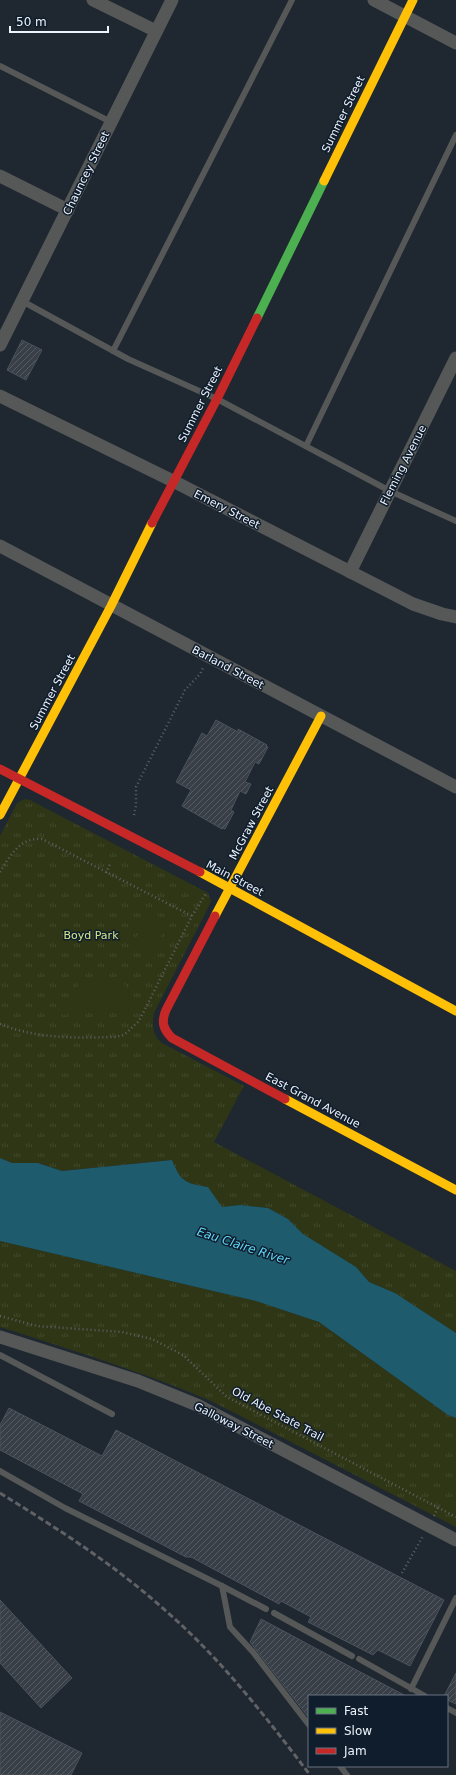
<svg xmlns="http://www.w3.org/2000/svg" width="456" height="1775" font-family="'DejaVu Sans',sans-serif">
<defs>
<pattern id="park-tufts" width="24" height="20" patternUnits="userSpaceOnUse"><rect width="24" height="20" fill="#2e3616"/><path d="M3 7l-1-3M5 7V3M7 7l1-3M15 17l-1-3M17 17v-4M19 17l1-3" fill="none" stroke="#424a2d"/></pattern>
<pattern id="building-hatch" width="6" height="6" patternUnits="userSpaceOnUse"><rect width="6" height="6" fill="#383f46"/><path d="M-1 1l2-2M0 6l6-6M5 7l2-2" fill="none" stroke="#555b62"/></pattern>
</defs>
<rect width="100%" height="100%" fill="#1f2730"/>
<g fill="url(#park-tufts)">
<path d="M 25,799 L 30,800 L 208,893 L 211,901 L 209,906 L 154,1013 C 152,1025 152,1035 162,1043 L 244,1086 L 214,1142 L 456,1271 L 456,1333 L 395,1293 L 369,1282 L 356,1267 L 303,1234 L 288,1219 L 268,1208 L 240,1205 L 222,1207 L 208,1187 C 185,1183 181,1182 172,1160 L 62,1171 L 39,1163 L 12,1163 L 0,1158 L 0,836 L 17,803 Z"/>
<path d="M 0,1241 L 256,1301 L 319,1322 L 448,1415 L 456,1418 L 456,1527 L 213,1402 C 144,1372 72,1350 0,1327 Z"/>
</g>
<g fill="#2e3616">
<path d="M 150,912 L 169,921 L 152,953 L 133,944 Z"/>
<path d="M 78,982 L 124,984 L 129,989 L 128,1012 L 88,1011 L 73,1016 L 69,1014 L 63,1015 L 62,1013 C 63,1003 68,1002 77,1000 Z"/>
</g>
<path fill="#1e5c6d" d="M 0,1158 L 12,1163 L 38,1163 L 62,1171 L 172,1160 C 181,1182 185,1183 208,1187 L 222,1207 L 240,1205 L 268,1208 L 288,1219 L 303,1234 L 356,1267 L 369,1282 L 395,1293 L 456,1333 L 456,1418 L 448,1415 L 319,1322 L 256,1301 L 0,1241 Z"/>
<g fill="url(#building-hatch)" stroke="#4c525b">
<path d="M 22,340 L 42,350 L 26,380 L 7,370 Z"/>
<path d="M 216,720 L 238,732 L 238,729 L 267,745 L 266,746 L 268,747 L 259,764 L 255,762 L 245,782 L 251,784 L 246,794 L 240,791 L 231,810 L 234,812 L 225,829 L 223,828 L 222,829 L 182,806 L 191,790 L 176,782 L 202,733 L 207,736 Z"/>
<path d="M 9,1408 L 102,1456 L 116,1430 L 444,1600 L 410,1666 L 378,1650 L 373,1655 L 308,1622 L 311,1617 L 281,1601 L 279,1604 L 191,1557 L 186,1557 L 79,1501 L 83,1494 L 0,1450 L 0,1425 Z"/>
<path d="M 0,1600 L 72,1678 L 41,1708 L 0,1663 Z"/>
<path d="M 261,1619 L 347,1665 L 406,1696 L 309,1696 L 309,1718 L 250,1642 Z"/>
<path d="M 456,1673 L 456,1704 L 447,1700 L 447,1696 L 444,1696 Z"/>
<path d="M 0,1712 L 82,1753 L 71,1775 L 0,1775 Z"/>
</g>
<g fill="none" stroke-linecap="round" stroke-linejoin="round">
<g stroke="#5f6162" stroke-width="2.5" stroke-dasharray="1 3" stroke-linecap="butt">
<path d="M 134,815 L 136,806 L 136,787 L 185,690 L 200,674 L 203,668"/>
<path d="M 0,872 C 10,856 20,837 42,839 L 192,916"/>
<path d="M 106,873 L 111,862"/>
<path d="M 0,1024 C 37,1039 76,1038 115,1037 L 124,1035 L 139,1021 L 192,916 L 206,893"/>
<path d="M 0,1316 L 37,1326 L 122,1332 L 152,1339 L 183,1355 L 227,1397 L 456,1517"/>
<path d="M 434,1516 L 438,1507"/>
<path d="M 402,1573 L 423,1536"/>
</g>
<g stroke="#565858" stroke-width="6">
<path d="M 0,66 L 111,122"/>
<path d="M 22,301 L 128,359 L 217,399 L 390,491 L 456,521"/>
<path d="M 113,351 L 292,0"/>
<path d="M 306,446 L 456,135"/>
<path d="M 0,1355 L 112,1414"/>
<path d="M 0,1471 L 65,1508 L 222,1586 L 230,1627 L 253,1652 L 309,1725"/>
<path d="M 222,1586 L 266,1609"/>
<path d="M 274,1613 L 352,1656"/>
<path d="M 359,1659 L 425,1696"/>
<path d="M 411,1689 L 456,1598"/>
<path d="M 447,1708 L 456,1713"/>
<path d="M 340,1766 L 347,1775"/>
</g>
<g stroke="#565858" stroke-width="13">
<path d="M 93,0 L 156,31"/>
<path d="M 374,0 L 456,43"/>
<path d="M 0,176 L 68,210"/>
<path d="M 0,345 L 172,0"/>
<path d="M 0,396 L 173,481 L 413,604 L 442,614 L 456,617"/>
<path d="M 0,546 L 456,787"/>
<path d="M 350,572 L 456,358"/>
<path d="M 0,1337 L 138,1381 L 197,1405 L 456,1540"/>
</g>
<path stroke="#4caf50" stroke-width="9" d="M 257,318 L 324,181"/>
<g stroke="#ffc107" stroke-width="9">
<path d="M 324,181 L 413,0"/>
<path d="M 0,815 L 111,606 L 152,523"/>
<path d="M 200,872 L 456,1011"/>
<path d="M 215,916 L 321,716"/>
<path d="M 285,1099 L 456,1190"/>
</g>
<g stroke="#c62828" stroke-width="9">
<path d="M 152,523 L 217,399 L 257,318"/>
<path d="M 0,769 L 200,872"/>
<path d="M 215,916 L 166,1010 C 161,1022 163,1029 172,1038 L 285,1099"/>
</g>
<path stroke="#606265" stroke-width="3" stroke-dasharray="6 3" stroke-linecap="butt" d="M 0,1493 C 58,1529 115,1565 166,1611 C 221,1659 266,1717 310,1775"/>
</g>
<g text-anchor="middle" stroke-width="3" stroke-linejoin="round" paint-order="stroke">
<g font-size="11" fill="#edf4fd" stroke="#101d2c">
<text transform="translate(343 114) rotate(-64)" y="4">Summer Street</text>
<text transform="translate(86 173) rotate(-64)" y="4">Chauncey Street</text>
<text transform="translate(200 404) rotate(-63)" y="4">Summer Street</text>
<text transform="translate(403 465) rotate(-63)" y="4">Fleming Avenue</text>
<text transform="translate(227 509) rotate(27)" y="4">Emery Street</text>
<text transform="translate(228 667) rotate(28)" y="4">Barland Street</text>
<text transform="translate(52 692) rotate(-62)" y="4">Summer Street</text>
<text transform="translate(251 823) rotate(-62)" y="4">McGraw Street</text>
<text transform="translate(235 878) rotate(28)" y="4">Main Street</text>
<text transform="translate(313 1100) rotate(28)" y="4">East Grand Avenue</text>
<text transform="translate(278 1414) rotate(28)" y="4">Old Abe State Trail</text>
<text transform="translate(234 1425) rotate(27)" y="4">Galloway Street</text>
</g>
<g font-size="11" fill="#d3e98d" stroke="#101d2c">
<text x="91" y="939">Boyd Park</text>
</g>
<g font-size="12" font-style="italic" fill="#5ed8fc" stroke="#101d2c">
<text transform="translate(243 1246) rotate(18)" y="4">Eau Claire River</text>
</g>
</g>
<rect x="308" y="1695" width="140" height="72" fill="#101d2c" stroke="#687380"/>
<rect x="316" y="1708" width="20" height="6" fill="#4caf50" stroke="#687380"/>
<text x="344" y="1715" font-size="12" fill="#edf4fd">Fast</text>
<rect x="316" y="1728" width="20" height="6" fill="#ffc107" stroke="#687380"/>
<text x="344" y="1735" font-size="12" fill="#edf4fd">Slow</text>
<rect x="316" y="1748" width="20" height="6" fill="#c62828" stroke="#687380"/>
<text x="344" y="1755" font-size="12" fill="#edf4fd">Jam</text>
<path d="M10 26v6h98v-6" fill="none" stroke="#edf4fd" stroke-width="2"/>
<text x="16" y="26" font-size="12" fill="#edf4fd" stroke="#101d2c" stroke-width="3" paint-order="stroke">50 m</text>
</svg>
